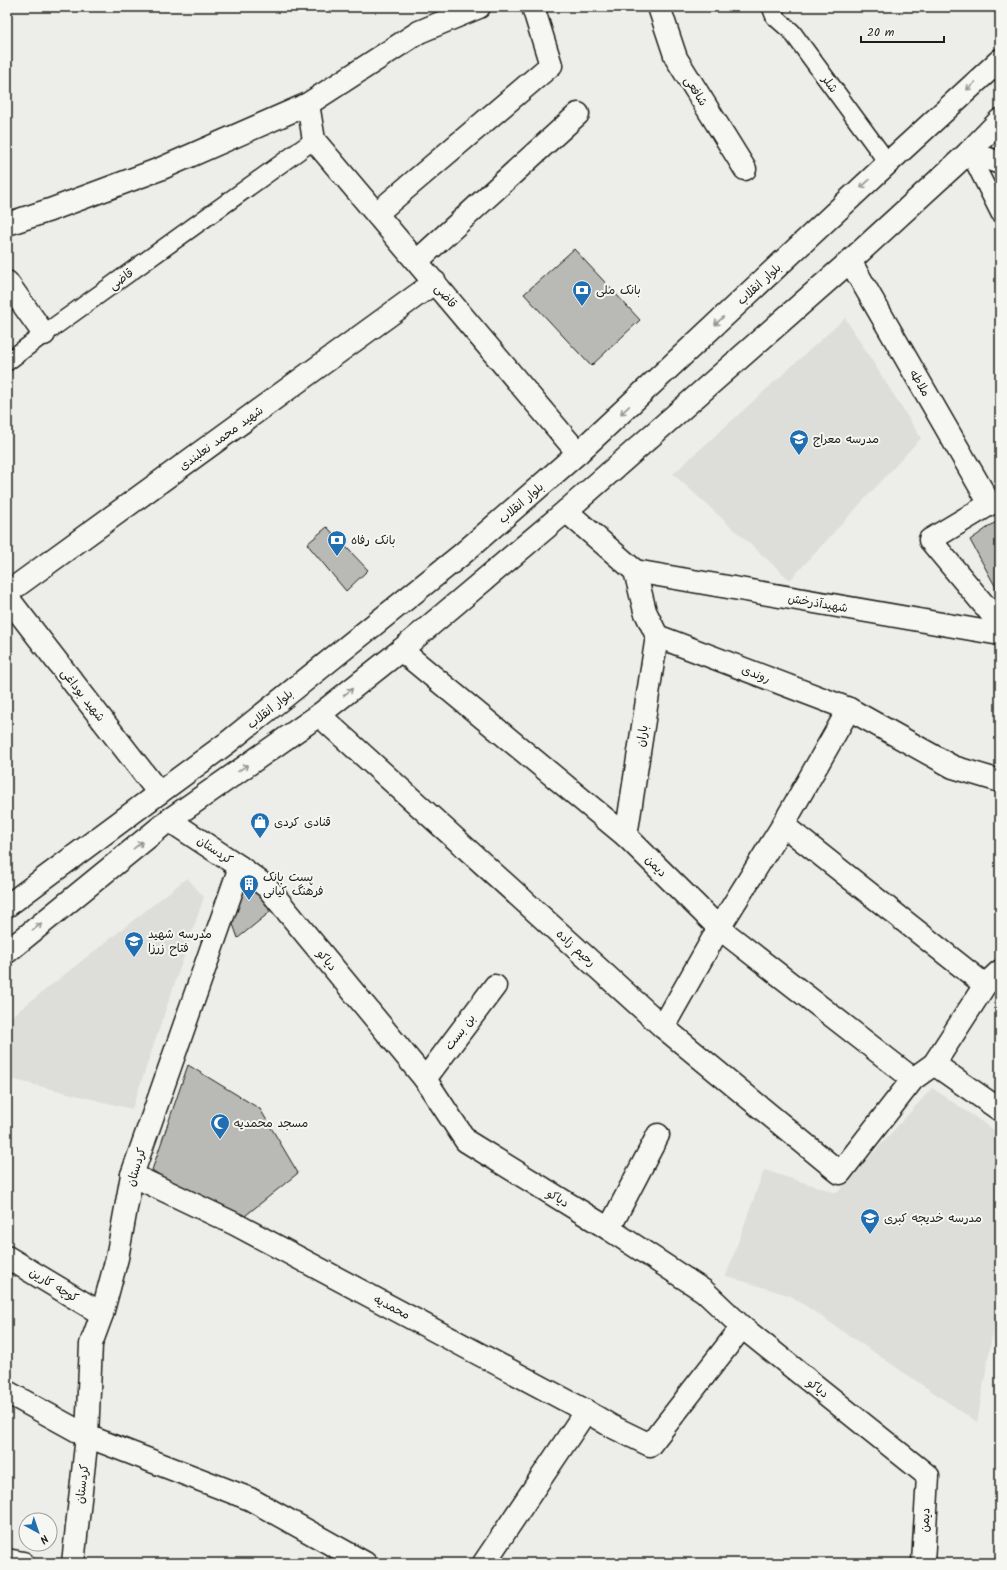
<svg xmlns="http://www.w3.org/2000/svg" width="1007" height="1570" font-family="Kalam,'Playpen Sans Arabic',sans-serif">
<rect width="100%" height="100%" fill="#edede9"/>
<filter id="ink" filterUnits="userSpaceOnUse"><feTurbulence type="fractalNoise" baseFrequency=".025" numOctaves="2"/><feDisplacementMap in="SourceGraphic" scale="8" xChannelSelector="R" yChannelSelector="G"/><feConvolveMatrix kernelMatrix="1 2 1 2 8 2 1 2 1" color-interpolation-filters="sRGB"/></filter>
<g filter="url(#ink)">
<g fill="#ddddda">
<path d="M 845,318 L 921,438 L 790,580 L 673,474 Z"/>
<path d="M 187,878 L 204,897 L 132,1109 L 7,1078 L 7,1020 Z"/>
<path d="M 932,1088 L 1000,1134 L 1000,1291 L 977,1422 L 791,1296 L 726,1276 L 764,1170 L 837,1193 Z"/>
</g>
<g fill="#b9b9b6" stroke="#1c1c1c">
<path d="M 574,249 L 640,320 L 591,366 L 524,294 Z"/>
<path d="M 1000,519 L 1000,595 L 970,540 Z"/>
<path d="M 327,527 L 368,570 L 346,591 L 307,544 Z"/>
<path d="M 243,878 L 258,889 L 270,912 L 238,938 L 229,913 Z"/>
<path d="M 188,1065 L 260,1109 L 298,1173 L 235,1224 L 152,1170 Z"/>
</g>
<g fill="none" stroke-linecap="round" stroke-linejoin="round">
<g stroke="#1c1c1c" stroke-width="20">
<g id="lane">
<path d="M 771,7 L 775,17 L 792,32 L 888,163"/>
<path d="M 969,152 L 1000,214"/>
<path d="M 7,362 L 44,334 L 314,140"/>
</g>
</g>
<g stroke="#1c1c1c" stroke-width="25">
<g id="street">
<path d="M 659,7 L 676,58 L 745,169"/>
<path d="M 308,104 L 314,140 L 578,453"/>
<path d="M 969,152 L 1000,163"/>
<path d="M 377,213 L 551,65 L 533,7"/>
<path d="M 7,224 L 50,210 L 160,169 L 308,104 L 419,32 L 479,7"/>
<path d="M 417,261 L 578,114"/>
<path d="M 850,261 L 990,504 L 930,540 L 1000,624"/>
<path d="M 7,282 L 44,334"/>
<path d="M 566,511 L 635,571 L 645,611 L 657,636 L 849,709 L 953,767 L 1000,781"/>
<path d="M 635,571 L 1000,634"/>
<path d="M 7,593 L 435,282"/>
<path d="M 7,597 L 159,793"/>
<path d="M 401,650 L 626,836 L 719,928 L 913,1079"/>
<path d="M 319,715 L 663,1027 L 840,1173 L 913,1079 L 934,1064 L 985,985 L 1000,971"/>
<path d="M 783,825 L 985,985"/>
<path d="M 626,836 L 657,636"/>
<path d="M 240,867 L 267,887 L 425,1079 L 466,1141 L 609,1229 L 704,1291 L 742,1327 L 928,1476 L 923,1563"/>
<path d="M 663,1027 L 719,928 L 783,825 L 849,709"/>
<path d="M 934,1064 L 1000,1110"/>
<path d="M 425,1079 L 495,986"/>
<path d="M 132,1175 L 235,1224 L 586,1411 L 611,1426 L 650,1445 L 742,1327"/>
<path d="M 609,1229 L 658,1135"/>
<path d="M 7,1257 L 102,1314"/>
<path d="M 7,1392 L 87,1436 L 250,1499 L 365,1563"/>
<path d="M 7,1560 L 23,1563"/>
<path d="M 73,1563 L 87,1436 L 91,1344 L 102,1314 L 117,1258 L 132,1175 L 240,867 L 169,820"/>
<path d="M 484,1563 L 586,1411"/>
</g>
</g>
<g stroke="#1c1c1c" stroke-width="25">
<g id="primary">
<path d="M 7,906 L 159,793 L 227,743 L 461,555 L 578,453 L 888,163 L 1000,60"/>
<path d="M 7,952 L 169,820 L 319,715 L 401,650 L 566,511 L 850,261 L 969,152 L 1000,120"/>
</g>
</g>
<use href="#lane" stroke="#f6f6f2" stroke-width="17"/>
<use href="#street" stroke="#f6f6f2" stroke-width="22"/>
<use href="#primary" stroke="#f6f6f2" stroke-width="22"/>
</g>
<defs><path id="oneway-shaft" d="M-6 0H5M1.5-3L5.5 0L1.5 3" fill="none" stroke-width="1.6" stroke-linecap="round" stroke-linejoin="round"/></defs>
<g stroke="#949492">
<use href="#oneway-shaft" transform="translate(971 86) rotate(138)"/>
<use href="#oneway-shaft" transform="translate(865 184) rotate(137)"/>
<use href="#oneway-shaft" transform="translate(719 321) rotate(137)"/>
<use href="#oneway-shaft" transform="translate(625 410) rotate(137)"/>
<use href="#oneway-shaft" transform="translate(348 692) rotate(-39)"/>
<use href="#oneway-shaft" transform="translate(243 768) rotate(-35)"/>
<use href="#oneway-shaft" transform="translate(138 845) rotate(-39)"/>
<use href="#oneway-shaft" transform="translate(37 927) rotate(-39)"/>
</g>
</g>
<defs>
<g id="bank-pin" transform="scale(1)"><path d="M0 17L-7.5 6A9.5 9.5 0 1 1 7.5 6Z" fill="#1f6fb2" stroke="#f6f6f2"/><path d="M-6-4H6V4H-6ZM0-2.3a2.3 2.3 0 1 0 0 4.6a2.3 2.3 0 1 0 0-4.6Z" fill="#fff"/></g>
<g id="school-pin" transform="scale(1)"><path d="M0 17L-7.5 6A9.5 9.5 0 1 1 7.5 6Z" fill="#1f6fb2" stroke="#f6f6f2"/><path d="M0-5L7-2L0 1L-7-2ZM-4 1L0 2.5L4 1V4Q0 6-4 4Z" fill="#fff"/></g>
<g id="shop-pin" transform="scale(1)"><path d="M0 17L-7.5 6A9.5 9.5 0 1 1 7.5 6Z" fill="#1f6fb2" stroke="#f6f6f2"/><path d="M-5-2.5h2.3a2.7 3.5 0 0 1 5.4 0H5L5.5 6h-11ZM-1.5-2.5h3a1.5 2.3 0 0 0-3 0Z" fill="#fff"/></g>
<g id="building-pin" transform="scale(1)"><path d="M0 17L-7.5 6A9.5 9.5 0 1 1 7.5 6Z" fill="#1f6fb2" stroke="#f6f6f2"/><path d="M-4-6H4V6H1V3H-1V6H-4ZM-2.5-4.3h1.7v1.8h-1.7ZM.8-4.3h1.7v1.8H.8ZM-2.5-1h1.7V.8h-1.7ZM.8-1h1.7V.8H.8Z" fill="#fff"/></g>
<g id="mosque-pin" transform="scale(1)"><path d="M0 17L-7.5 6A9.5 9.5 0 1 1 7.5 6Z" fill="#1f6fb2" stroke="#f6f6f2"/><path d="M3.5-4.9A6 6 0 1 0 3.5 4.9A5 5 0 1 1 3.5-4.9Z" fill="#fff"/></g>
</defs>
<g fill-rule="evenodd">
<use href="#bank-pin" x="582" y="290"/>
<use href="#school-pin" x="799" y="439"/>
<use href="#bank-pin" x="337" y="540"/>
<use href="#shop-pin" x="260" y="822"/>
<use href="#building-pin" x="249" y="884"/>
<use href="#school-pin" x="134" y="941"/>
<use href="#mosque-pin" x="220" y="1123"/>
<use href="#school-pin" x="870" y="1218"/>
</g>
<g text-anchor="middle" stroke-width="4" stroke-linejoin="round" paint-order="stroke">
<g font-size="12" fill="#1c1c1c" stroke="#f6f6f2">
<text transform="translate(830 84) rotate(54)" y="4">شلر</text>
<text transform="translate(696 91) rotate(58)" y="4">شافعی</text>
<text transform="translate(121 279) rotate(-36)" y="4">قاضی</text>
<text transform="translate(759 284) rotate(-43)" y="4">بلوار انقلاب</text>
<text transform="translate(446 296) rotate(50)" y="4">قاضی</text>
<text transform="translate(920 383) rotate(60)" y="4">ملاطه</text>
<text transform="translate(221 438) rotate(-36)" y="4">شهید محمد نعلبندی</text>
<text transform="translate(521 503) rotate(-41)" y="4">بلوار انقلاب</text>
<text transform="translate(818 603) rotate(10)" y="4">شهیدآذرخش</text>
<text transform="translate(756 674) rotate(21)" y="4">روندی</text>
<text transform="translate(83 695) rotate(52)" y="4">شهید بوداغی</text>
<text transform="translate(270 709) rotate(-39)" y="4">بلوار انقلاب</text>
<text transform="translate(642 736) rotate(-81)" y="4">باران</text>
<text transform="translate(215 850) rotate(34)" y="4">کردستان</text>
<text transform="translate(656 866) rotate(45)" y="4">دیمن</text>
<text transform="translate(576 948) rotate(42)" y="4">رحیم زاده</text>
<text transform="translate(327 960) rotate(51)" y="4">دیاکو</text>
<text transform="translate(460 1032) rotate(-53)" y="4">بن بست</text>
<text transform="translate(136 1167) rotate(-73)" y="4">کردستان</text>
<text transform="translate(558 1198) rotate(32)" y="4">دیاکو</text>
<text transform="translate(54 1285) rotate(31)" y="4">کوچه کارین</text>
<text transform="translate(392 1307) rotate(28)" y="4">محمدیه</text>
<text transform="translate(818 1388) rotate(39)" y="4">دیاکو</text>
<text transform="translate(82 1484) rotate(-83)" y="4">کردستان</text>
<text transform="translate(925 1520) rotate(-87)" y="4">دیمن</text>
</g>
<g font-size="12" fill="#1c1c1c" stroke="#f6f6f2" text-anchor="start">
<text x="596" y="294">بانک ملی</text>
<text x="813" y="443">مدرسه معراج</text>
<text x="351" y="544">بانک رفاه</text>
<text x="274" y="826">قنادی کردی</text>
<text x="263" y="881">پست بانک<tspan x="263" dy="14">فرهنگ کیانی</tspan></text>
<text x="148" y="938">مدرسه شهید<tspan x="148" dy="14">فتاح زرزا</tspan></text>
<text x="234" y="1127">مسجد محمدیه</text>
<text x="884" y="1222">مدرسه خدیجه کبری</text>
</g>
</g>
<rect width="1007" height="1570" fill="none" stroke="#f6f6f2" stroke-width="24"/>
<rect x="12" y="12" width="983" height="1546" fill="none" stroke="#1c1c1c" stroke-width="1.5" filter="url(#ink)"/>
<g transform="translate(38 1532) rotate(140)"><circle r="19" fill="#f6f6f2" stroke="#9f9f9c"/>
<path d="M0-3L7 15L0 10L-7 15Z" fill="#1f6fb2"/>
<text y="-6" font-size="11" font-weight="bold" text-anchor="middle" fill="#1c1c1c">N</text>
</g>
<path d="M861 36v6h83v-6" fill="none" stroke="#1c1c1c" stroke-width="2"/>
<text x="867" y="36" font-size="12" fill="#1c1c1c" stroke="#f6f6f2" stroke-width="3" paint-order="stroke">20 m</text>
</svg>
